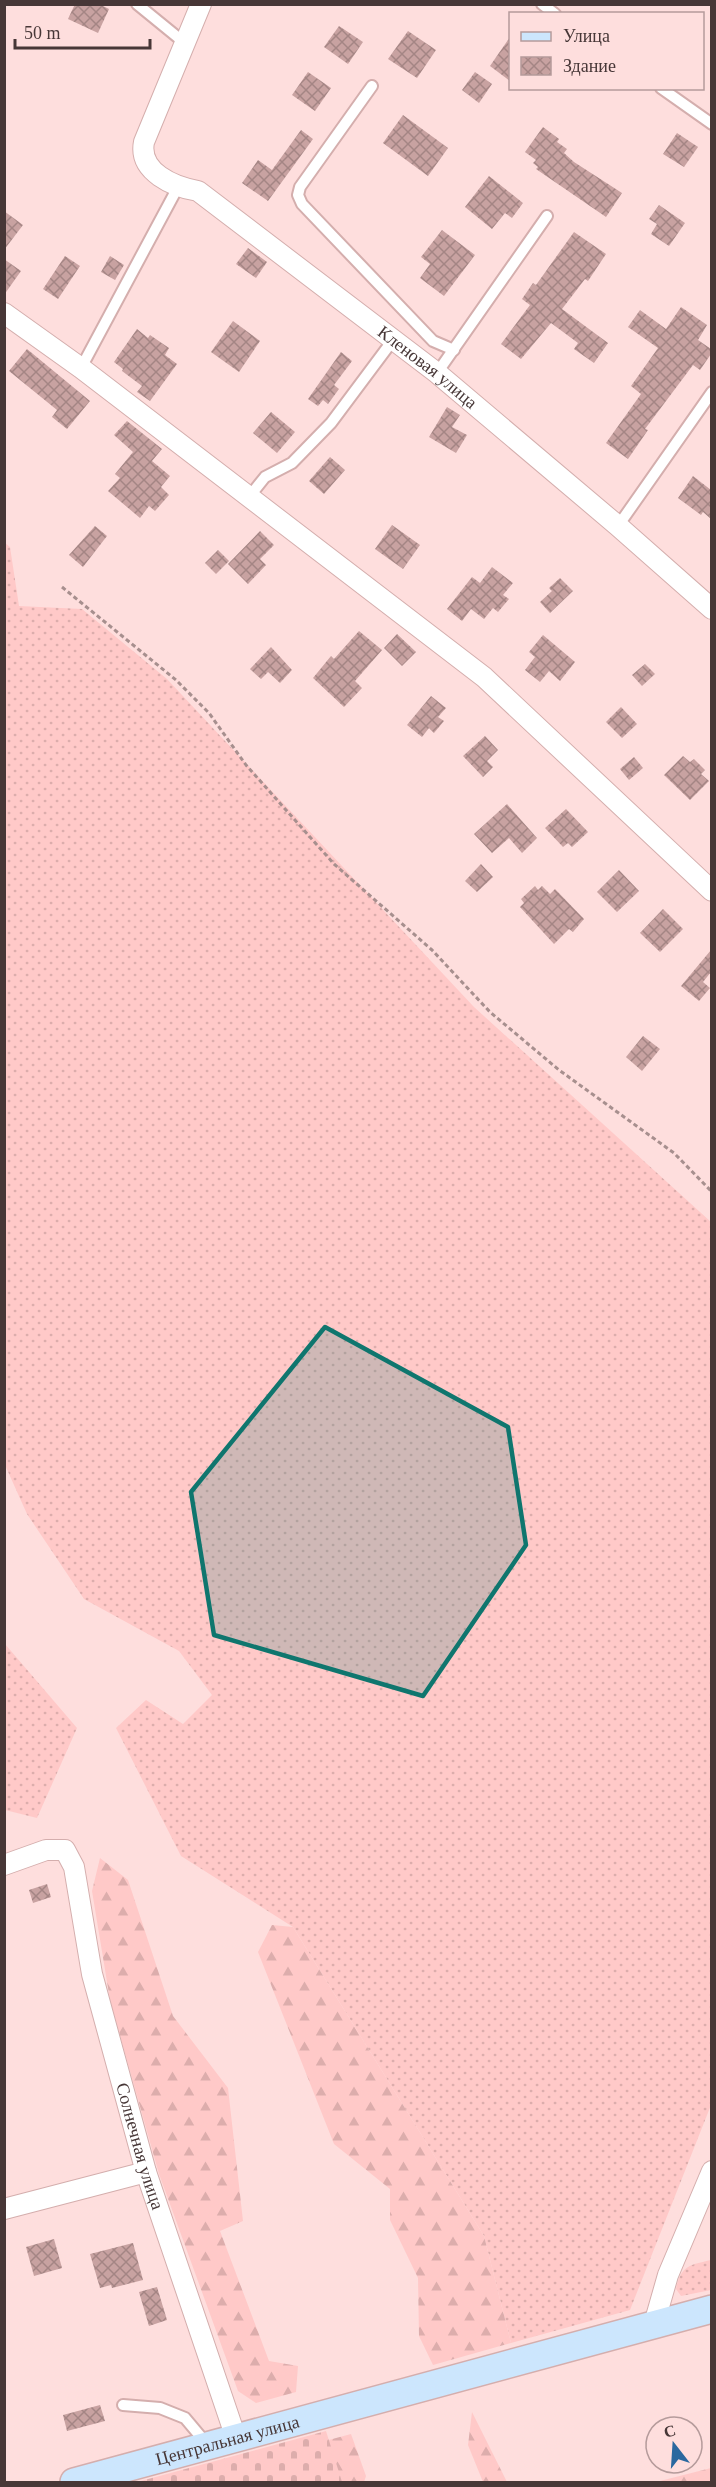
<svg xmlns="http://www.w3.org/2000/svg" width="716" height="2487" font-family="'Times New Roman',serif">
<defs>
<pattern id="grass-dots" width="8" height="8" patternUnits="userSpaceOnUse" patternTransform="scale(1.5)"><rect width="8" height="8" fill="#ffc9c8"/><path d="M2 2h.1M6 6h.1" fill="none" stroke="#dcadac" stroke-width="1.8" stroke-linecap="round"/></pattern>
<pattern id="forest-firs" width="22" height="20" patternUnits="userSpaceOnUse" patternTransform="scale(1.5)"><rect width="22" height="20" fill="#ffc9c8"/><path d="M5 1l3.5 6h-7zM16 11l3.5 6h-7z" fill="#dcadac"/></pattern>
<pattern id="cemetery-stones" width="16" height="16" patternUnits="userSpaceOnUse" patternTransform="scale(1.5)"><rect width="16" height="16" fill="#ffc9c8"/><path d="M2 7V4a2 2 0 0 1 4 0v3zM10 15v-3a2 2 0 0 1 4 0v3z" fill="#dcadac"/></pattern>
<pattern id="building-cross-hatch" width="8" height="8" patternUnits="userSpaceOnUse" patternTransform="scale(1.5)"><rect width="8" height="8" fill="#c8a2a1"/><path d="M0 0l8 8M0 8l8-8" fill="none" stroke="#a48584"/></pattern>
</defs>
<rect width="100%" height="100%" fill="#fededd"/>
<g fill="url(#grass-dots)">
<path d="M 4,542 L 10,547 L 19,606 L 82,609 L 167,679 L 474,1007 L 711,1222 L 711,2105 L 630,2310 L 511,2343 L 484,2236 L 293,1927 L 181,1856 L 116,1728 L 146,1700 L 183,1724 L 212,1695 L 179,1651 L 84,1599 L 27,1514 L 5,1465 Z"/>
<path d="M 5,1644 L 77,1728 L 37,1818 L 5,1810 Z"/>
<path d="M 711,2260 L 711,2290 L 681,2296 L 676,2289 C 681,2265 690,2265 711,2260 Z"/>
</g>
<g fill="url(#forest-firs)">
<path d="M 100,1858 L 128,1880 L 173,2016 L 228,2088 L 243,2221 L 220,2231 L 269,2361 L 298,2366 L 296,2392 L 256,2403 L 238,2391 L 159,2174 L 110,2000 L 92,1891 Z"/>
<path d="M 272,1925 L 293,1927 L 484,2236 L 511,2343 L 433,2365 L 419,2336 L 418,2278 L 390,2220 L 390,2189 L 334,2144 L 258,1952 Z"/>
<path d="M 472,2412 L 507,2482 L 483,2482 L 468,2445 Z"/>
<path d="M 351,2434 L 366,2476 L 364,2482 L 241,2482 L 250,2461 Z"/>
<path d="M 711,2468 L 711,2482 L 656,2482 Z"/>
</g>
<path fill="url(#cemetery-stones)" d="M 326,2431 L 342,2482 L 137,2482 Z"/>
<g fill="url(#building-cross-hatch)">
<path d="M 75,4 L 99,4 L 109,9 L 98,33 L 68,19 Z"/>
<path d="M 339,26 L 363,42 L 348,64 L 324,47 Z"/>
<path d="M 408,31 L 436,50 L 417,78 L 388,59 Z"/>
<path d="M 510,37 L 510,81 L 490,66 Z"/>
<path d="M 308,72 L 331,88 L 315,111 L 292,95 Z"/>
<path d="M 475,72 L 492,84 L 479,103 L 462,90 Z"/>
<path d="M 403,115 L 448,148 L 428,176 L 383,143 Z"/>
<path d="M 543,127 L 559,139 L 557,142 L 567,149 L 564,153 L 574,162 L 622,193 L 606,217 L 536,169 L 538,167 L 533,163 L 536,160 L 525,152 Z"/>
<path d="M 301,130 L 313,139 L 268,201 L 242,183 L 258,160 L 272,170 Z"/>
<path d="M 677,133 L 698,147 L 684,167 L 663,154 Z"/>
<path d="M 489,176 L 523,203 L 512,218 L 505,213 L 492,229 L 465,207 Z"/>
<path d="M 659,205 L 685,223 L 669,246 L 651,234 L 657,224 L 649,219 Z"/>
<path d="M 4,211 L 23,225 L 4,250 Z"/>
<path d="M 442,230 L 475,255 L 444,296 L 420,278 L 430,264 L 421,257 Z"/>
<path d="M 574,232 L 606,254 L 588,281 L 585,279 L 562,309 L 608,343 L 594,363 L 574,349 L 578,343 L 551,323 L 521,359 L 501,344 L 530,305 L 522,299 L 533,283 L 536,285 Z"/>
<path d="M 248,248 L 267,262 L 256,278 L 236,264 Z"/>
<path d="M 65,256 L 80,266 L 58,299 L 43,289 Z"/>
<path d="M 110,256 L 124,265 L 115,280 L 101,272 Z"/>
<path d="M 4,259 L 21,271 L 4,295 Z"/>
<path d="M 681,307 L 707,325 L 698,340 L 711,349 L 711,354 L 700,370 L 693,365 L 645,429 L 648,430 L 628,459 L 606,443 L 641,394 L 631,386 L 658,348 L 628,327 L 640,310 L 666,329 Z"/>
<path d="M 233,321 L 260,341 L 239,372 L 211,352 Z"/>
<path d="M 137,329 L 148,338 L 150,335 L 169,348 L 165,355 L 177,364 L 150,401 L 137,392 L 142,386 L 122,371 L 123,369 L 114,362 Z"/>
<path d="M 27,349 L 90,401 L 67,429 L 52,417 L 57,410 L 9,371 Z"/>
<path d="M 341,352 L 352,361 L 334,385 L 339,389 L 328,404 L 323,400 L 318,406 L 308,399 Z"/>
<path d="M 447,407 L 460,415 L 452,427 L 467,435 L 456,453 L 429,437 Z"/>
<path d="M 271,412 L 295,432 L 277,453 L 253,433 Z"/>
<path d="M 127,421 L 162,449 L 152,461 L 170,476 L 161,487 L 169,495 L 155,511 L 149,506 L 140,518 L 108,491 L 120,478 L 115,474 L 133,452 L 114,435 Z"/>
<path d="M 330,457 L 345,470 L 324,494 L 309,481 Z"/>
<path d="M 693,476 L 711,490 L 711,519 L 703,512 L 701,515 L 678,498 Z"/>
<path d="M 392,525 L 420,545 L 403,569 L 375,549 Z"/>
<path d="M 95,526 L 107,536 L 83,567 L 69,555 Z"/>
<path d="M 260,531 L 274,545 L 260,559 L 266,565 L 248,584 L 228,564 Z"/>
<path d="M 218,550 L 229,561 L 216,574 L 205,563 Z"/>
<path d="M 492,567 L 513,583 L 503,595 L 509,599 L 498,612 L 493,608 L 484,619 L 471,609 L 462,621 L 447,609 L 472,577 L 480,583 Z"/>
<path d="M 560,578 L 573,591 L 550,613 L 540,602 L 552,591 L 549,588 Z"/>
<path d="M 359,631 L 382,650 L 355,681 L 362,688 L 344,707 L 313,678 L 331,656 L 334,659 Z"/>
<path d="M 397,634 L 416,652 L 402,666 L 384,648 Z"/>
<path d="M 543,635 L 575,662 L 560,681 L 549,671 L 540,682 L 525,670 L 535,657 L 529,652 Z"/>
<path d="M 271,647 L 292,670 L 280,683 L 268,672 L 261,679 L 250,669 Z"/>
<path d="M 645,664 L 655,674 L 642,686 L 632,675 Z"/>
<path d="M 431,696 L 446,708 L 438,717 L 444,721 L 434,733 L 429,728 L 422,737 L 407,725 Z"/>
<path d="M 621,707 L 637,724 L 622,738 L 606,722 Z"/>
<path d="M 485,736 L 498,750 L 487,761 L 493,767 L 483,777 L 463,756 Z"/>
<path d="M 683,756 L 690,762 L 694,759 L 705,770 L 701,774 L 709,781 L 690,800 L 664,775 Z"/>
<path d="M 634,757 L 643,768 L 629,780 L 620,769 Z"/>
<path d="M 507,804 L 537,838 L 522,853 L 509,838 L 492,853 L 474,834 Z"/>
<path d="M 566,809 L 588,832 L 572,847 L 568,843 L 563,847 L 545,828 Z"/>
<path d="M 481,864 L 493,877 L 477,892 L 465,881 Z"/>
<path d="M 619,870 L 639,891 L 617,912 L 597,892 Z"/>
<path d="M 535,886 L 538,890 L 542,886 L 550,894 L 555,889 L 584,919 L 573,932 L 569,929 L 554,944 L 520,907 L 524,903 L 521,899 Z"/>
<path d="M 663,909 L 683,929 L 660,952 L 640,933 Z"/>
<path d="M 711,950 L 711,972 L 703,982 L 710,988 L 699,1001 L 681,986 Z"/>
<path d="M 643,1036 L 660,1049 L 642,1071 L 626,1057 Z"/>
<path d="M 47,1884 L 51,1897 L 33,1903 L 29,1890 Z"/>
<path d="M 54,2239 L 62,2268 L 34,2276 L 26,2247 Z"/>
<path d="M 133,2243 L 143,2280 L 112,2288 L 111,2285 L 100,2288 L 90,2254 Z"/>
<path d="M 157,2287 L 167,2320 L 149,2326 L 139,2292 Z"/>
<path d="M 100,2405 L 105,2421 L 67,2431 L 63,2415 Z"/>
</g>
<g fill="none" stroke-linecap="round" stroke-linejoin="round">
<g stroke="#d4aead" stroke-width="14">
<g id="lane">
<path d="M 137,4 L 186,44"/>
<path d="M 542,4 L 555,14"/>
<path d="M 372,86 L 300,187 L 298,195 L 302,204 L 433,341 L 454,350"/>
<path d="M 661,88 L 712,124"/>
<path d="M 81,368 L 178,187"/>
<path d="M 437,373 L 547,216"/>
<path d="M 249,497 L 265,477 L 292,463 L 331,423 L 393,340"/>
<path d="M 618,526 L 712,392"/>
<path d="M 123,2405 L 160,2408 L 185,2418 L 206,2443"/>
</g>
</g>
<g stroke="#d4aead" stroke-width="22">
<g id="street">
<path id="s1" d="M 201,4 L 144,142 C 138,172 174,187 198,191 L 437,373 L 618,526 L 712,609"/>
<path d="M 4,313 L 81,368 L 484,677 L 712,891"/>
<path id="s2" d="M 4,1865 L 46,1850 L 65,1850 L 74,1867 L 92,1974 L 146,2172 L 236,2438"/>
<path d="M 4,2209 L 146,2172"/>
<path d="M 654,2324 L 668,2275 L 712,2171"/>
</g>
</g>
<g stroke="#d4aead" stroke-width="30">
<g id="secondary">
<path id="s3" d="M 74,2482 L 712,2309"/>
</g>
</g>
<g stroke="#a78f8e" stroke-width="3" stroke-dasharray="4.5 3" stroke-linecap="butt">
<path d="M 62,587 L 176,680 L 209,713 L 246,765 L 334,864 L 432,950 L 490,1012 L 559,1070 L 674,1153 L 712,1192"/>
<path d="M 210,2482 L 210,2481"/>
</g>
<use href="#lane" stroke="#fff" stroke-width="10"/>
<use href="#street" stroke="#fff" stroke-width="20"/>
<use href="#secondary" stroke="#cce6fd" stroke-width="27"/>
</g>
<path fill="#0f766e" fill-opacity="0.2" stroke="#0f766e" stroke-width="4.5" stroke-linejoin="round" d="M 325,1327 L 508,1427 L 526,1545 L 423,1696 L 214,1635 L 191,1492 Z"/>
<g text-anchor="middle" stroke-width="6" stroke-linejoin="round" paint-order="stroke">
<g font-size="18" fill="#473737" stroke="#fededd">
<text dy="6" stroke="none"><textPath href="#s1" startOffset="520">Кленовая улица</textPath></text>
<text dy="6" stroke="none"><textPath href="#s2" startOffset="370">Солнечная улица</textPath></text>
<text dy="6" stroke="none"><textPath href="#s3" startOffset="159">Центральная улица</textPath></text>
</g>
</g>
<rect width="716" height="2487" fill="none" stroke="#473737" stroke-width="12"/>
<rect x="509" y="12" width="195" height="78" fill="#fededd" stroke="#b59b9b" stroke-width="1.5"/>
<rect x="521" y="32" width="30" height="9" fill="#cce6fd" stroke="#b59b9b" stroke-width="1.5"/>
<text x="563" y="42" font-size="18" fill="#473737">Улица</text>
<rect x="521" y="57" width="30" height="18" fill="url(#building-cross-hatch)" stroke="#b59b9b" stroke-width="1.5"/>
<text x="563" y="72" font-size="18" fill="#473737">Здание</text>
<g transform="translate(674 2445) rotate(343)"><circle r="28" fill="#fededd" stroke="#b59b9b" stroke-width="1.5"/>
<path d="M0-4.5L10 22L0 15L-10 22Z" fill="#2a689f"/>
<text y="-9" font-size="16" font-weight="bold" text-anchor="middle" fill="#473737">С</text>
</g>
<path d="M15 39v9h135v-9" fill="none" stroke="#473737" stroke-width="3"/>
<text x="24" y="39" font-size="18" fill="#473737" stroke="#fededd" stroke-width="4.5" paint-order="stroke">50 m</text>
</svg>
